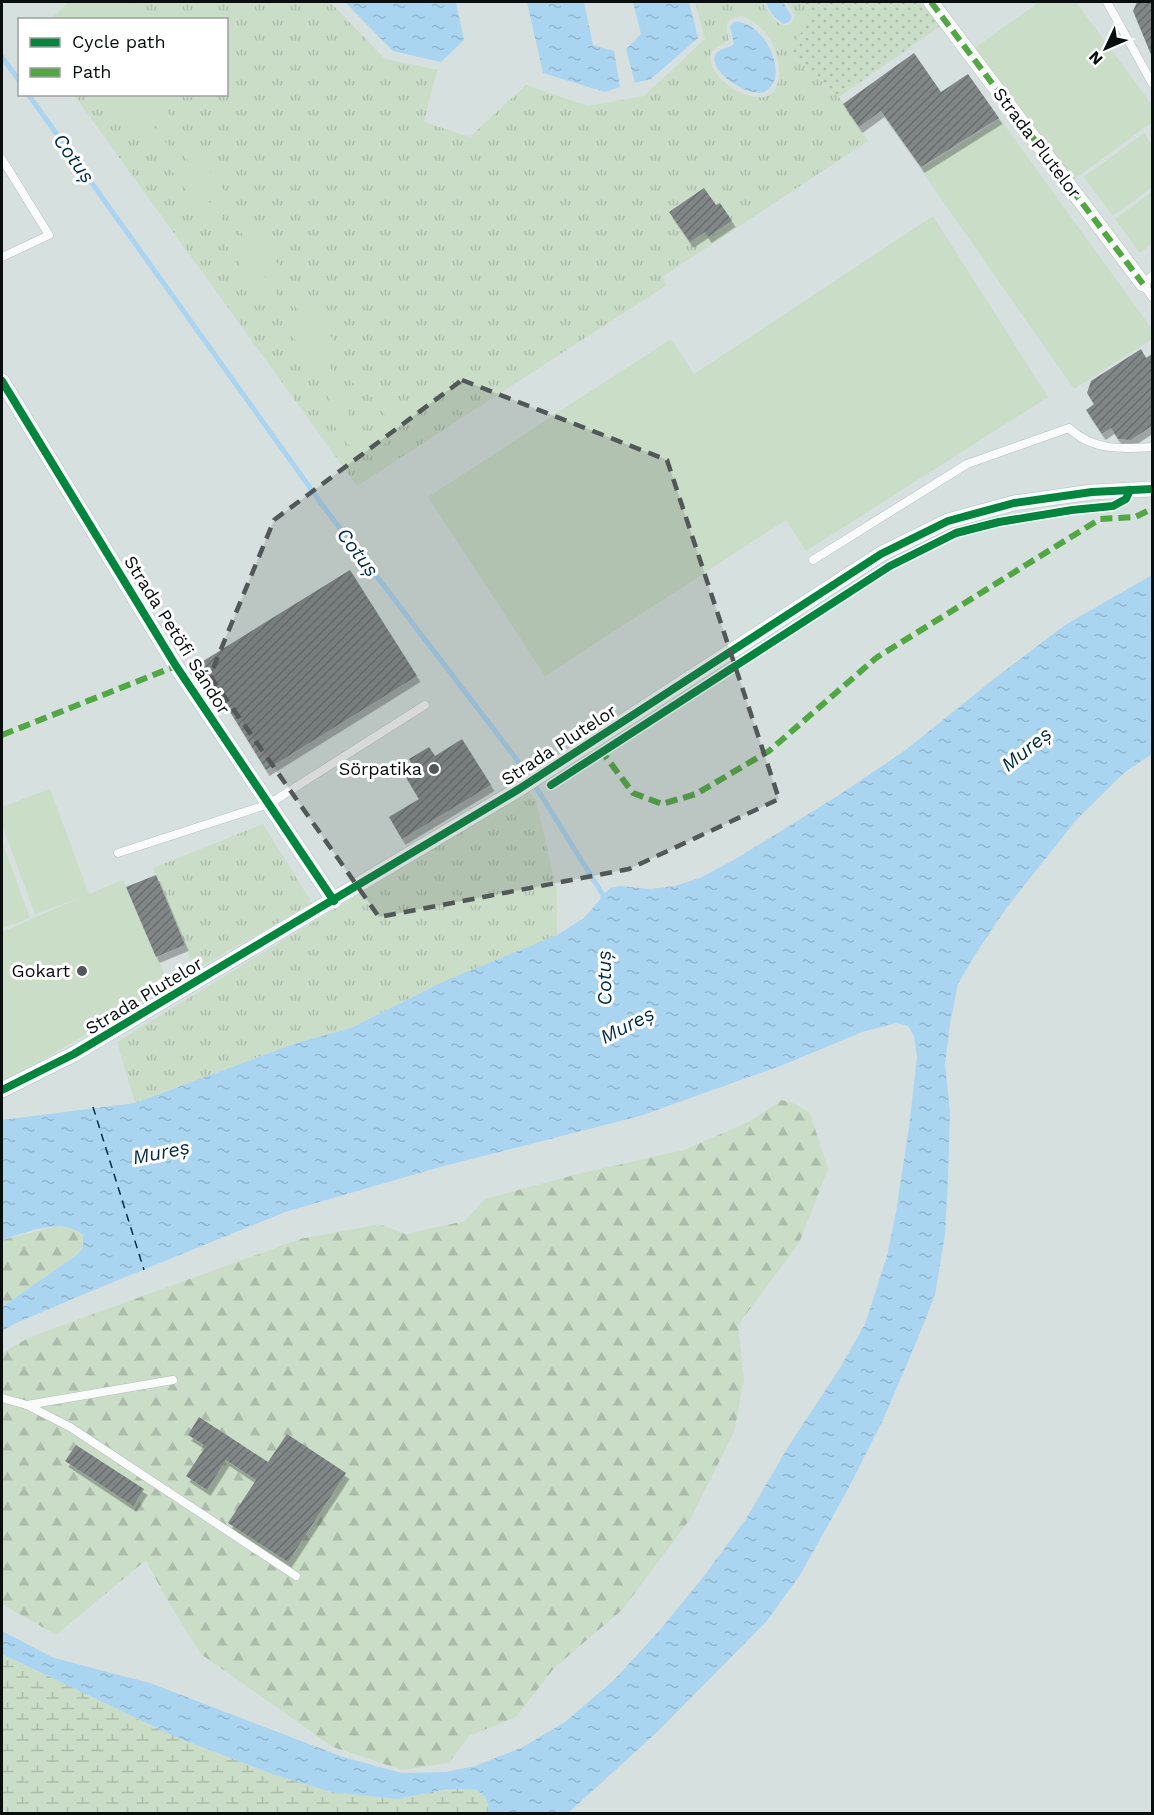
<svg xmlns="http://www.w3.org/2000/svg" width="1154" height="1815" font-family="'Work Sans',sans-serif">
<defs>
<pattern id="grass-tufts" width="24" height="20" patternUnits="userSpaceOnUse" patternTransform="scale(1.5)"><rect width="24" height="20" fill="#caddc7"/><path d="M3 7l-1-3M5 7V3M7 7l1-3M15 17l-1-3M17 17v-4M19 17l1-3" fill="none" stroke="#acbcaa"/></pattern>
<pattern id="forest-firs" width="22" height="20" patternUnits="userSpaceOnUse" patternTransform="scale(1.5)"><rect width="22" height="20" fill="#caddc7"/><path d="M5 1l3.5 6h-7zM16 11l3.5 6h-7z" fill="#acbcaa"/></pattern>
<pattern id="wetland-marsh" width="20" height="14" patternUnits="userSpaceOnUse" patternTransform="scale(1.5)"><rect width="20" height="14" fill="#caddc7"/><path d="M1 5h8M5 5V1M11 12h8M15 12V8" fill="none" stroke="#acbcaa"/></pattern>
<pattern id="park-dots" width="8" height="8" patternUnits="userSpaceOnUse" patternTransform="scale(1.5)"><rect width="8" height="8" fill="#caddc7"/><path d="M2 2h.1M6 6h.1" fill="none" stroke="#acbcaa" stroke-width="1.8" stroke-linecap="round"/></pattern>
<pattern id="water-ripples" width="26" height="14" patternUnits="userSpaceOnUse" patternTransform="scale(1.5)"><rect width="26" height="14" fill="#aad5f0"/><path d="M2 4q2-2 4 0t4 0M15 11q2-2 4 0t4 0" fill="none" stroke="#91b6cd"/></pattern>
<pattern id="building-hatch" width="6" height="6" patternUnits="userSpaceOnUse" patternTransform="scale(1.5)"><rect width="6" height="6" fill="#818787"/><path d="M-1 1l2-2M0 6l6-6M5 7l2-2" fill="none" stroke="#686d6d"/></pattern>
<filter id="shadow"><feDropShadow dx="3.5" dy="6" stdDeviation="0" flood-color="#0004"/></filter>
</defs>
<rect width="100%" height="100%" fill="#d6e0de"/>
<g fill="url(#grass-tufts)" fill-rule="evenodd">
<path d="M 136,2 L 330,2 L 385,59 L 437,70 L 424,122 L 470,137 L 526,85 L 588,106 L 644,96 L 705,39 L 695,2 L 763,2 C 767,12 774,21 783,26 L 791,24 L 795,17 L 792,10 L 786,2 L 804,2 L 807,5 L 808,23 L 788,51 L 839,97 L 868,141 L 662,277 L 667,285 L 357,486 L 74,95 L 226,94 L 226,20 L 118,19 ZM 742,16 C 759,23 773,36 777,56 C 793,135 701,82 711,54 C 714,46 723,45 729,40 C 724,24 725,19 742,16 Z"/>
<path d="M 528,791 L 536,800 L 557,891 L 557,935 L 440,983 L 351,1028 L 296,1043 L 135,1103 L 117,1042 Z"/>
<path d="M 263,824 L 312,903 L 195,970 L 153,868 Z"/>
</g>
<g fill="url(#forest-firs)">
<path d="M 782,1100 L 795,1104 L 810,1113 L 828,1169 L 799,1243 L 738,1325 L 744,1380 L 734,1432 L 691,1518 L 622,1610 L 554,1668 L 516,1717 L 469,1736 L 449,1763 L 402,1770 L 333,1747 L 201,1654 L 166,1598 L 146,1560 L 56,1635 L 2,1604 L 2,1353 L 30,1337 L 300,1239 L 380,1224 L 405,1234 L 465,1221 L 485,1199 L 582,1173 L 684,1150 L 750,1121 Z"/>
<path d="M 57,1226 L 75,1229 L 83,1235 L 83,1247 L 78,1254 L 2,1307 L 2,1240 Z"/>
</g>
<path fill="url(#wetland-marsh)" d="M 2,1654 L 176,1737 L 275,1775 L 331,1792 L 397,1799 L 447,1789 L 476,1789 L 486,1798 L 489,1809 L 487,1814 L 2,1813 Z"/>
<path fill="url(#park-dots)" d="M 804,2 L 931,2 L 946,22 L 839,97 L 788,51 L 808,23 L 807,5 Z"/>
<g fill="#caddc7">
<path d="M 69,2 L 136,2 L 118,19 L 51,19 Z"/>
<path d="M 1039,2 L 1076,2 L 1152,105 L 1152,122 L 1073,180 L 975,48 Z"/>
<path d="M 95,95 L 121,95 L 138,107 L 153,125 L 326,361 L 342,386 L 347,400 L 350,423 L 362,432 C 375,434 383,428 385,415 L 380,403 L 350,381 L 160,122 L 143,95 L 158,95 L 174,122 L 346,357 C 351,363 356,369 362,374 C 373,384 390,387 397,401 C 414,435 371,466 343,440 C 331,428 332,405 325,389 C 319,372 307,357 297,342 L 144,133 L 129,117 Z"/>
<path d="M 1000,119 L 1152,329 L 1152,339 L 1074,389 L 921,170 Z"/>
<path d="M 1144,133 L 1152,145 L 1152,187 L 1113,216 L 1084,177 Z"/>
<path d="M 1152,192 L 1152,243 L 1140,253 L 1115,219 Z"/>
<path d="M 933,216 L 1048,397 L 806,551 L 786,520 L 545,676 L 428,497 L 671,339 L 694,374 Z"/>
<path d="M 50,789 L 89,894 L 123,880 L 169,985 L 2,1084 L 2,932 L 82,897 L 35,914 L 2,825 L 2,807 Z"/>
<path d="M 2,842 L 30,918 L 2,928 Z"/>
</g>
<g fill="url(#water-ripples)">
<path d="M 345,2 L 456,2 L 464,40 L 441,62 L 393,51 Z"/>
<path d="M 527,2 L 584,2 L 593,45 L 614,51 L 620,87 L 605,92 L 543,73 Z"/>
<path d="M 633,2 L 689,2 L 698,38 L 651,79 L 635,83 L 626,49 L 641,34 Z"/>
<path d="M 766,2 L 783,2 L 792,17 L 789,22 L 784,24 C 776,20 768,10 766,2 Z"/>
<path d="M 734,22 C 763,19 791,75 766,91 C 751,100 709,72 715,56 C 717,48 729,49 734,44 L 730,26 Z"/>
<path d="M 1152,575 L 1152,754 L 1125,772 L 1077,819 L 1007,907 L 973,958 L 958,984 L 950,1024 L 945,1064 L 950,1113 L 948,1178 L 945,1234 L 935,1295 L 918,1338 L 883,1420 L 847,1491 L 800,1575 L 766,1622 L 655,1734 L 568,1813 L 487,1813 L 489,1808 L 486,1798 L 476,1789 L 447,1789 L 397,1799 L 331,1792 L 275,1775 L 176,1737 L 2,1654 L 2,1631 L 54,1658 L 150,1683 L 343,1757 L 402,1773 L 446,1772 L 475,1766 L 523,1747 L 565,1722 L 614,1680 L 660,1630 L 704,1576 L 746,1519 L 788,1447 L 840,1368 L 865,1324 L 887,1256 L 896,1212 L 909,1127 L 917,1057 L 914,1036 L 908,1026 L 896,1023 L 862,1032 L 783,1065 L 640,1116 L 440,1167 L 285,1212 L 84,1294 L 14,1324 L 2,1331 L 2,1307 L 78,1254 L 83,1247 L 83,1235 C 60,1216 27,1233 2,1240 L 2,1120 L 135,1103 L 296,1043 L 351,1028 L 440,983 L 557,935 L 584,918 L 610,888 L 620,886 L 651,889 L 674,886 L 700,878 L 739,857 L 839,795 L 907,749 L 990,682 L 1065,625 Z"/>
</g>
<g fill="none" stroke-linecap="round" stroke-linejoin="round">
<g stroke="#aad5f0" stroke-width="5">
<path d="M 2,57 L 20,82"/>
<path d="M 28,94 L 326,510 L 521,765 L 541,795 L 603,895 L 603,900"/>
</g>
<path stroke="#002d47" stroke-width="1.5" stroke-dasharray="8 6" stroke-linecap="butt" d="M 93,1107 L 144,1270"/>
</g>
<g fill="url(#building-hatch)" filter="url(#shadow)">
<path d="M 1137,2 L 1152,2 L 1152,57 L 1133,11 Z"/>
<path d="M 914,53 L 941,92 L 968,74 L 999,118 L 921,167 L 881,111 L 859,127 L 843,104 Z"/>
<path d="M 704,188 L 716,205 L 720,203 L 732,221 L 708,237 L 705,232 L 690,242 L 669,212 Z"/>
<path d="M 1141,349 L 1146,358 L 1152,354 L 1152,426 L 1131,440 L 1118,439 L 1111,428 L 1102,434 L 1086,410 L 1094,404 L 1087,393 L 1091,381 Z"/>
<path d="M 350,570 L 417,676 L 266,770 L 200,663 Z"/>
<path d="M 462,739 L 491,785 L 402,839 L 389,817 L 419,799 L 404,774 L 414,768 L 409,759 L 429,747 L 435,756 Z"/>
<path d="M 156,875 L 185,945 L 156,957 L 126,887 Z"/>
<path d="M 199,1417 L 268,1462 L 287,1434 L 346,1473 L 288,1562 L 228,1523 L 256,1480 L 226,1460 L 207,1490 L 186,1476 L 206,1446 L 188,1435 Z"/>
<path d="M 76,1445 L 144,1489 L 133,1506 L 65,1461 Z"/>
</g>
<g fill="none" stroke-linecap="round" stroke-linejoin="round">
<g stroke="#b6bebd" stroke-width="9">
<g id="lane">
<path d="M 1107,2 L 1152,83"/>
<path d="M 2,159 L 49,235 L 2,257"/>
<path d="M 1152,276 L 1143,284 L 1152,297"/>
<path d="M 813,560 L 967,464 L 1069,428 C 1093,451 1122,449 1152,447"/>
<path d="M 118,853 L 269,804 L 425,705"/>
<path d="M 2,1398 L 27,1405 L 70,1427 L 296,1576"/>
<path d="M 27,1405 L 173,1380"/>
</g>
</g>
<g stroke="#b6bebd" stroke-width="16">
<g id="street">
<path d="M 931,2 L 1143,284"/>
<path d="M 2,381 L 176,666 L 334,901"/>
<path d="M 2,1090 L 74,1054 L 519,789 L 881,554 L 948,521 L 1014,503 L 1092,492 L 1152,489"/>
</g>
</g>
<use href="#lane" stroke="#f9fafa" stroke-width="8"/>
<use href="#street" stroke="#f9fafa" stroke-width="15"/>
<g stroke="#50a841" stroke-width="6" stroke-dasharray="12 6" stroke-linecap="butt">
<path d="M 931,2 L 1143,284"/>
<path d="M 2,735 L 176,666"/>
<path d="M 600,749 L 633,793 L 662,804 L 696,794 L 769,751 L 876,658 L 1100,519 L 1135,517 L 1152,509"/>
</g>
<g stroke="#fff" stroke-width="11">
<g id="cycleway">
<path d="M 2,381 L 176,666 L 334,901"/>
<path d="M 551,785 L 890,566 L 956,533 L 999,522 L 1072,510 L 1113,506 L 1126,499 L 1130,490"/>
<path d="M 2,1090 L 74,1054 L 519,789 L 881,554 L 948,521 L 1014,503 L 1092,492 L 1152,489"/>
</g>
</g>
<use href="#cycleway" stroke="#00873e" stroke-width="8"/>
</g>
<path fill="#515857" fill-opacity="0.2" stroke="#515857" stroke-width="4.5" stroke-dasharray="12 8" stroke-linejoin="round" d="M 462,380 L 667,460 L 779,799 L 629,869 L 379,917 L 210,676 L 274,520 Z"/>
<g fill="#515857" stroke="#fff" stroke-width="2">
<circle cx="434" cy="769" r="6"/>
<circle cx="82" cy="971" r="6"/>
</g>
<g text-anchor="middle" stroke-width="6" stroke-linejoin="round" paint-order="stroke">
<g font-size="18" fill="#090e0e" stroke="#fff">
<text transform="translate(1037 143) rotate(53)" y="6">Strada Plutelor</text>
<text transform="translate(177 635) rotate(58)" y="6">Strada Petöfi Sándor</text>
<text transform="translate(559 745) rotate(-33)" y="6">Strada Plutelor</text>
<text transform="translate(144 996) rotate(-31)" y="6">Strada Plutelor</text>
</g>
<g font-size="18" fill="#090e0e" stroke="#fff" text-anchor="end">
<text x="422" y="775">Sörpatika</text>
<text x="70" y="977">Gokart</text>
</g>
<g font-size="20" font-style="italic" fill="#002d47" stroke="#fff">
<text transform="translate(74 158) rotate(54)" y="7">Cotuș</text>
<text transform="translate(358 552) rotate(53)" y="7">Cotuș</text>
<text transform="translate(1026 749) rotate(-39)" y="7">Mureș</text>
<text transform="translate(604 978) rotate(-91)" y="7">Cotuș</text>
<text transform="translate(627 1025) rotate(-27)" y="7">Mureș</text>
<text transform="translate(161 1152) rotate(-11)" y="7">Mureș</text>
</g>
</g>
<rect width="1154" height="1815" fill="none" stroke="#090e0e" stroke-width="6"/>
<rect x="18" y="18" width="210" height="78" fill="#ffffff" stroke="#9d9f9f" stroke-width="1.5"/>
<rect x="30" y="38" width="30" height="9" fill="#00873e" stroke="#9d9f9f" stroke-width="1.5"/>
<text x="72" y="48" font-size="18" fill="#090e0e">Cycle path</text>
<rect x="30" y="68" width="30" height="9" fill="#50a841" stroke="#9d9f9f" stroke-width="1.5"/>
<text x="72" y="78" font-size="18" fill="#090e0e">Path</text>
<g transform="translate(1106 48) rotate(226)" stroke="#ffffff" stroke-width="4.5" paint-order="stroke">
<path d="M0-4.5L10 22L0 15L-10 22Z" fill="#090e0e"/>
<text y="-9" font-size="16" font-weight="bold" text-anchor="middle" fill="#090e0e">N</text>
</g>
</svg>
